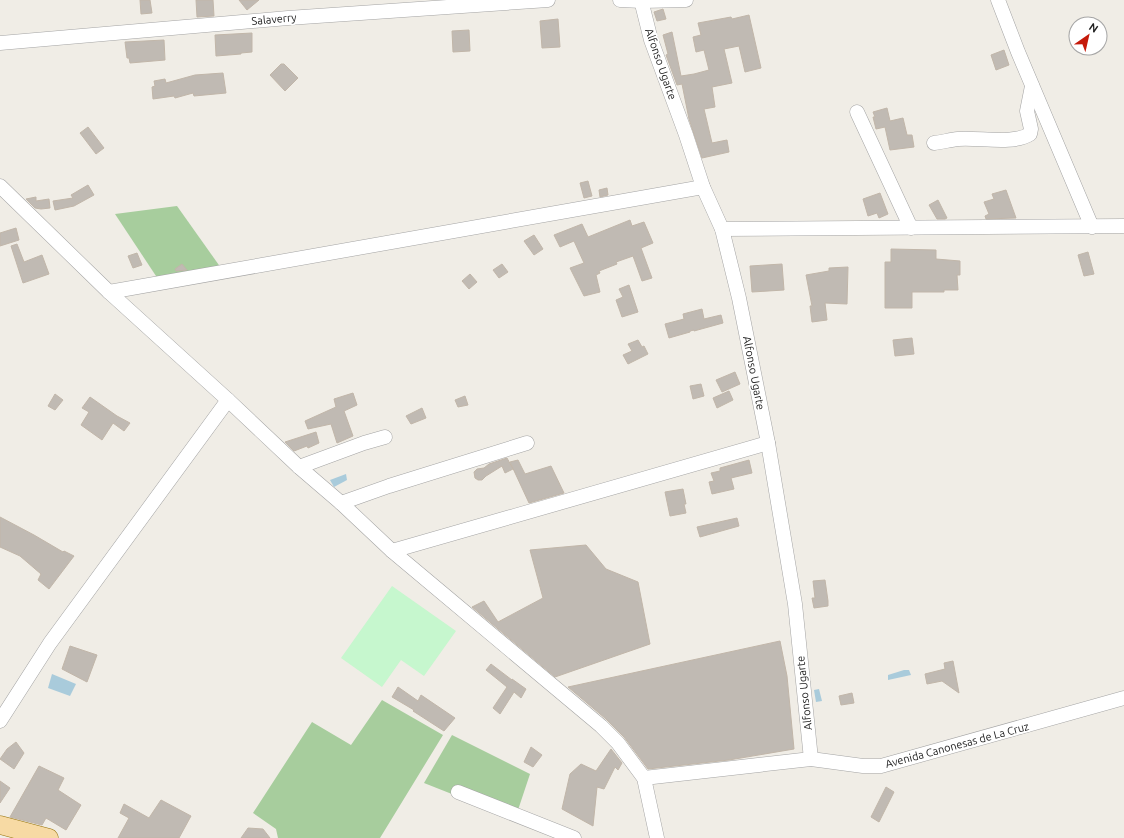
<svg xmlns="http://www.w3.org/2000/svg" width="1124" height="838" font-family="Ubuntu,sans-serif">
<rect width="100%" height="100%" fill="#f0ede6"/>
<g fill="#a7cd9d">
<path d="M 177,206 L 221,268 L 158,279 L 115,214 Z"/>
<path d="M 382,700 L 443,735 L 380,838 L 278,838 L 276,829 L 253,813 L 312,722 L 351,745 Z"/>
<path d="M 452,735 L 530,774 L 515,819 L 424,783 Z"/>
</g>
<path fill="#c6f7ce" d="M 392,586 L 456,631 L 424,676 L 401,660 L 382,687 L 341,658 Z"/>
<g fill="#a9cbdb">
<path d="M 346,474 L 347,480 L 334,487 L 330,480 Z"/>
<path d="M 904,670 L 909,670 L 911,675 L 888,680 L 888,675 Z"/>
<path d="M 52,674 L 76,684 L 70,696 L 48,688 Z"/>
<path d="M 819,689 L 822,701 L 816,702 L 814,690 Z"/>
</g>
<g fill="#c0bab3" stroke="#c1b6a9">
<path d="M 140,0 L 150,0 L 152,13 L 141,14 Z"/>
<path d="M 196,0 L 213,0 L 214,16 L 197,17 Z"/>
<path d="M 239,0 L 259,0 L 247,10 Z"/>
<path d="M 663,9 L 666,19 L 657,21 L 654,12 Z"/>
<path d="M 749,15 L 761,68 L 745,72 L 739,46 L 724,49 L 732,83 L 712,87 L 715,107 L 704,109 L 712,143 L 727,140 L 729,152 L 702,158 L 689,119 L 682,84 L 677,85 L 666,55 L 668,54 L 663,35 L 672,32 L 681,76 L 694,74 L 709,70 L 704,50 L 696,52 L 693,37 L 701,35 L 698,23 L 731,17 L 732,19 Z"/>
<path d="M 558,19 L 560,47 L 542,48 L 540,21 Z"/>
<path d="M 469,30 L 470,51 L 453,52 L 452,31 Z"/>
<path d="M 252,33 L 252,52 L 241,53 L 241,54 L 216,56 L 215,35 Z"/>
<path d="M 164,40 L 165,60 L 130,63 L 129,58 L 127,58 L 125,42 Z"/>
<path d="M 1004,50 L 1009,65 L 996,70 L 991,55 Z"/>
<path d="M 281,64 L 284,64 L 298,78 L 285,91 L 270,75 Z"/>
<path d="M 223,73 L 226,93 L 194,96 L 193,93 L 175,98 L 174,96 L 153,99 L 152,87 L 155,86 L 154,81 L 165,79 L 166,83 L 195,75 Z"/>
<path d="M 887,108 L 890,121 L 903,118 L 907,135 L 912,135 L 914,147 L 890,150 L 885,127 L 876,129 L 873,117 L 875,117 L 873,112 Z"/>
<path d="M 88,127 L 104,148 L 96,154 L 80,133 Z"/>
<path d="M 588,181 L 592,196 L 584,198 L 580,183 Z"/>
<path d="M 88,185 L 94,195 L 74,206 L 55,210 L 53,201 L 73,198 L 71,195 Z"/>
<path d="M 607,188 L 608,195 L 600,197 L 599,190 Z"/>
<path d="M 1006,190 L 1016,218 L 986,219 L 985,216 L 989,214 L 984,202 L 994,199 L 992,194 Z"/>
<path d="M 880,193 L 888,214 L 879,218 L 877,213 L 868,216 L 863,199 Z"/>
<path d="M 36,197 L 36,201 L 49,199 L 50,208 L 41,209 L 35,208 L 26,199 Z"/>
<path d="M 938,200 L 947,218 L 945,219 L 937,219 L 929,205 Z"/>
<path d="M 630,220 L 632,226 L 644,222 L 653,243 L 641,248 L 652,278 L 642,281 L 633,256 L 616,262 L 617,264 L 599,271 L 600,273 L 596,275 L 600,292 L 584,296 L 570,268 L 584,263 L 574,241 L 560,247 L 554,235 L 582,224 L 588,237 Z"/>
<path d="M 16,228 L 19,240 L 0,246 L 0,233 Z"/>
<path d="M 534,235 L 543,249 L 534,255 L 524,241 Z"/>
<path d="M 17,244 L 24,262 L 42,255 L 49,274 L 23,283 L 11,246 Z"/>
<path d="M 891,249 L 936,250 L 936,259 L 960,261 L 960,275 L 957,275 L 958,290 L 944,290 L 944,292 L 912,292 L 912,308 L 885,308 L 885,262 L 891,262 Z"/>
<path d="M 1088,252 L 1094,274 L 1084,276 L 1078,255 Z"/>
<path d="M 137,253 L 142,265 L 133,268 L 128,256 Z"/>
<path d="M 182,264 L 187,270 L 176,271 L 175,269 Z"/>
<path d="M 502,264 L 508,272 L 499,278 L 493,270 Z"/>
<path d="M 782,264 L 784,290 L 752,292 L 750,266 Z"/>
<path d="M 848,267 L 847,304 L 825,303 L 827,320 L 812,322 L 810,306 L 812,306 L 806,275 L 829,271 L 829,268 Z"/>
<path d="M 470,274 L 477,282 L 469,289 L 462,281 Z"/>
<path d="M 629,285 L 638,312 L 622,317 L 616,300 L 623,297 L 619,289 Z"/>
<path d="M 702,309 L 704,319 L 721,315 L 723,323 L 694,331 L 694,330 L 690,331 L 690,332 L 669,338 L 665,324 L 684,319 L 683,314 Z"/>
<path d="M 912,338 L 914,354 L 895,356 L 893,340 Z"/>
<path d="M 638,340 L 642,347 L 644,346 L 648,354 L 628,364 L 623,355 L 632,351 L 628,344 Z"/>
<path d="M 735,372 L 740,384 L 722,392 L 716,380 Z"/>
<path d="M 701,384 L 704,396 L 693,399 L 690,386 Z"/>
<path d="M 729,391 L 733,400 L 717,408 L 713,398 Z"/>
<path d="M 353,393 L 357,405 L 344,411 L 353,436 L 337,443 L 331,424 L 308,429 L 305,421 L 336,407 L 334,399 Z"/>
<path d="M 55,394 L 63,400 L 55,410 L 48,406 Z"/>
<path d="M 465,396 L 468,405 L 458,407 L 455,400 Z"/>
<path d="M 90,397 L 117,416 L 130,423 L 124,431 L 113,423 L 102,440 L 81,425 L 89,412 L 82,408 Z"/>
<path d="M 422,408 L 426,418 L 411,424 L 406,416 Z"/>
<path d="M 316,432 L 319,443 L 308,448 L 307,446 L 294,451 L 285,442 Z"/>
<path d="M 507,458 L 513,469 L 505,473 L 502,466 L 486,476 L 482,480 L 478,480 L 475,478 L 474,472 L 477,469 L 484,468 L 489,464 Z"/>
<path d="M 518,460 L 525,474 L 551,466 L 564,493 L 529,503 L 510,462 Z"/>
<path d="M 749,460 L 752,473 L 731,478 L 734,489 L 712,494 L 709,482 L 714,481 L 711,473 L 720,471 L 720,468 Z"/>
<path d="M 683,489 L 686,504 L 684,504 L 686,513 L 670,516 L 665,492 Z"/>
<path d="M 0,517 L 34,535 L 63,552 L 64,551 L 74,556 L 49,589 L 38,580 L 41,574 L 20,556 L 0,547 Z"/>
<path d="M 737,518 L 739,526 L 700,537 L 697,527 Z"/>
<path d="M 586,545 L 606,569 L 638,582 L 650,644 L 555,677 L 472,607 L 484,601 L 498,622 L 543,598 L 530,550 Z"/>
<path d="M 825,580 L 828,601 L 828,606 L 814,608 L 812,598 L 815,598 L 813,581 Z"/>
<path d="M 780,641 L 787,676 L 794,749 L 729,760 L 648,769 L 624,737 L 606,719 L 568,687 Z"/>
<path d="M 70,646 L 97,655 L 87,682 L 62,669 Z"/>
<path d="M 953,661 L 959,693 L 942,681 L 927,684 L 925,674 L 945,669 L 944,663 Z"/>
<path d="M 491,664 L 512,680 L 512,679 L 526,689 L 521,698 L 514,692 L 500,714 L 493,708 L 507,687 L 486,670 Z"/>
<path d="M 398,687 L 418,701 L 421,695 L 455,718 L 444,731 L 413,711 L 414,710 L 392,697 Z"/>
<path d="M 852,693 L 854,703 L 841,705 L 839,696 Z"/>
<path d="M 16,742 L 24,753 L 14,769 L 0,759 L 7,749 Z"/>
<path d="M 531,747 L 542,755 L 533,767 L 524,762 Z"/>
<path d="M 611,749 L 622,763 L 618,770 L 615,767 L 604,789 L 597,787 L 593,826 L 562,809 L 570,774 L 581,764 L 596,771 Z"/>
<path d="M 39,766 L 64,778 L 58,790 L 81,805 L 66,830 L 46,818 L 42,825 L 10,817 Z"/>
<path d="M 0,781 L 10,788 L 0,803 Z"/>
<path d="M 886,787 L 894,792 L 879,822 L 871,817 Z"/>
<path d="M 161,800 L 191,816 L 179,838 L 118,838 L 129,818 L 120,813 L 124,804 L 149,818 Z"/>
<path d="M 248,828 L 263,829 L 270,838 L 241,838 Z"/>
</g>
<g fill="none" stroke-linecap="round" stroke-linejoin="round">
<g stroke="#a4a4a4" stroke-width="15">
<g id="minor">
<path d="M 620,0 L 642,1 L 686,0"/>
<path d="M 641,0 L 651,40 L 686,135 L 703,187 L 722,229 L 739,298 L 768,443 L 795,604 L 811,759"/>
<path d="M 998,0 L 1018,52 L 1092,227"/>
<path d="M 0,43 L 288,18 L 548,0"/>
<path d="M 857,112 L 911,228"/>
<path d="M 934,143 C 942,142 950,140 958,139 C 978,137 1013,145 1030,134 L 1031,129 L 1027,111 L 1032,86"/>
<path d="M 0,186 L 109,292 L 228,400 L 299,467 L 341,503 L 392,551 L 601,726 L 618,743 L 644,778 L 657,838"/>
<path d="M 722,229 L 1124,226"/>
<path d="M 109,292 L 703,187"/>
<path d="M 299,467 L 364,443 L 385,437"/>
<path d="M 341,503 L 389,486 L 527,443"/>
<path d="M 392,551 L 768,443"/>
<path d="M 0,721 L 50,643 L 228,400"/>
<path d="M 644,778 L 811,759 L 863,766 L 881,766 L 1124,698"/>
<path d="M 458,792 L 574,838"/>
</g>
</g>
<g stroke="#937108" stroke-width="19">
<path id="major" d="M 0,825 L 49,838"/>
</g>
<use href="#minor" stroke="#fff" stroke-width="14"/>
<use href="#major" stroke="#f7daa4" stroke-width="18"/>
</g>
<g text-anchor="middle" stroke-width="3.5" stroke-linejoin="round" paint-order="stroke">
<g font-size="11" fill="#202020" stroke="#fff">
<text transform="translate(274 19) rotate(-5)" y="4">Salaverry</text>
<text transform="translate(661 64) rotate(71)" y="4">Alfonso Ugarte</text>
<text transform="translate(754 373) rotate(79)" y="4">Alfonso Ugarte</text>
<text transform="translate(804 693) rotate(-96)" y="4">Alfonso Ugarte</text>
<text transform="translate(957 745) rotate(-15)" y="4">Avenida Canonesas de La Cruz</text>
</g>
</g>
<g transform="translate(1088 36) rotate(34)"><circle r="19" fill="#ffffff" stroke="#a6a6a6"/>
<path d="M0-3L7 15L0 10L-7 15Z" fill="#c51a0a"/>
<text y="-6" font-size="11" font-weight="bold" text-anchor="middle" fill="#202020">N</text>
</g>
</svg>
